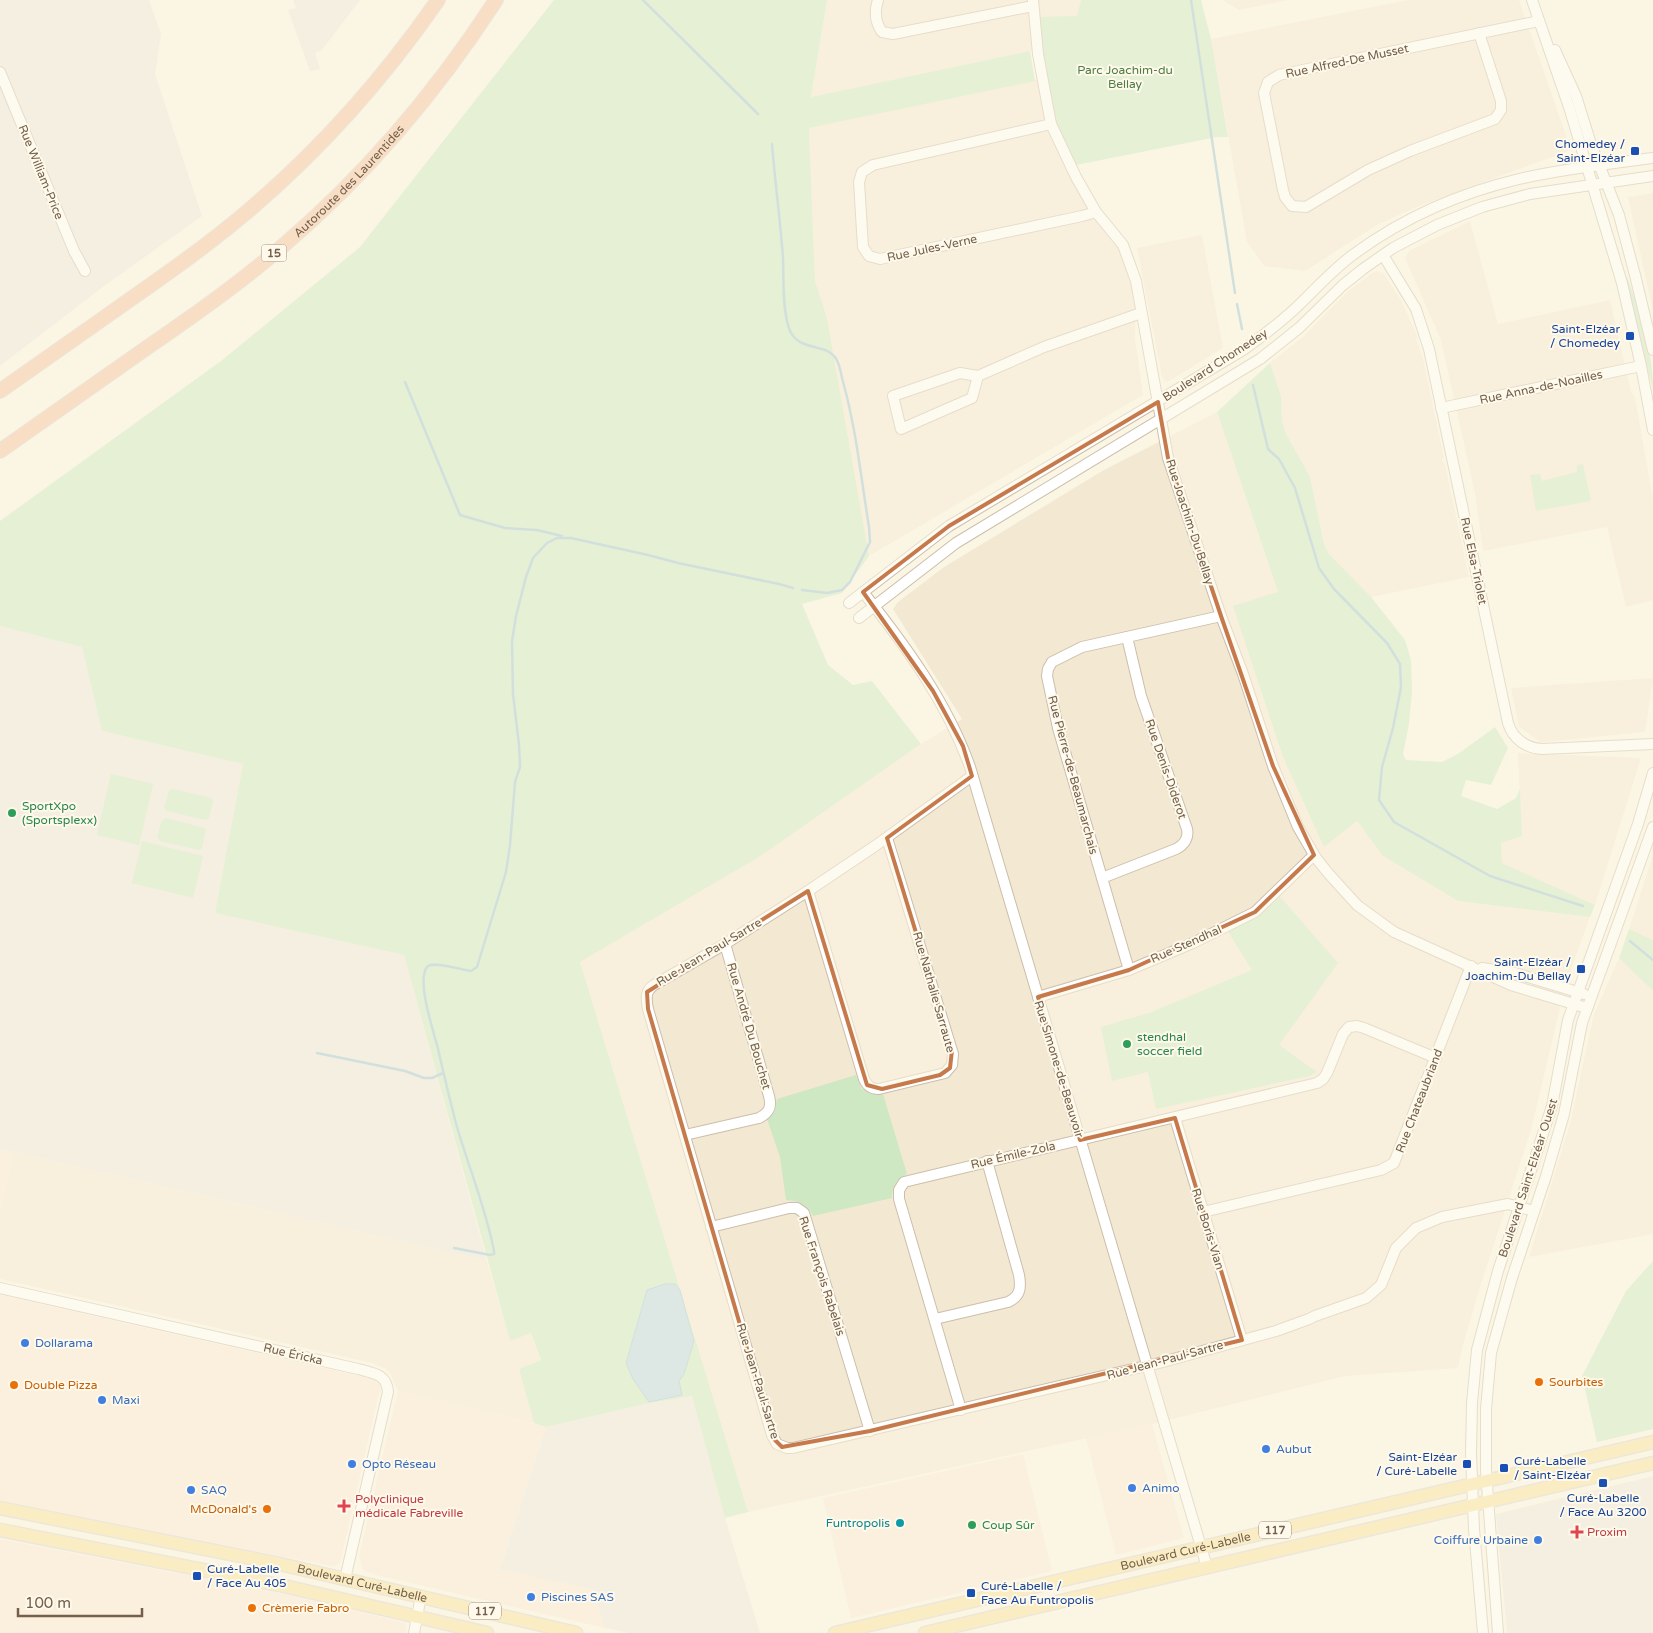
<svg xmlns="http://www.w3.org/2000/svg" width="1653" height="1633" font-family="'Varela Round',sans-serif">
<rect width="100%" height="100%" fill="#fbf6e4"/>
<g fill="#f3e8d2">
<path d="M 827,0 L 1081,0 L 1078,16 L 1038,54 L 1030,51 L 811,97 Z"/>
<path d="M 1222,0 L 1288,0 L 1239,10 Z"/>
<path d="M 1408,0 L 1519,0 L 1571,150 L 1414,208 L 1377,225 L 1305,271 L 1264,266 L 1247,242 L 1211,39 Z"/>
<path d="M 1043,78 L 1071,166 L 1123,245 L 1136,307 L 1135,338 L 1143,395 L 869,556 L 827,318 L 815,281 L 809,128 Z"/>
<path d="M 1653,193 L 1653,311 L 1628,197 Z"/>
<path d="M 1470,221 L 1498,324 L 1610,300 L 1631,392 L 1635,397 L 1653,500 L 1653,600 L 1626,607 L 1607,527 L 1483,551 L 1475,493 L 1441,340 L 1405,258 L 1409,251 Z"/>
<path d="M 1202,235 L 1223,348 L 1169,381 L 1165,381 L 1162,377 L 1137,248 Z"/>
<path d="M 1377,271 L 1383,273 L 1401,300 L 1418,338 L 1416,338 L 1423,359 L 1444,458 L 1442,459 L 1444,465 L 1445,465 L 1469,577 L 1371,597 L 1329,554 L 1324,543 L 1310,477 L 1285,432 L 1282,421 L 1281,396 L 1270,363 L 1304,336 L 1346,293 L 1372,273 Z"/>
<path d="M 1217,412 L 1278,593 L 1234,606 L 1324,847 L 1357,821 L 1383,856 L 1458,901 L 1590,917 L 1558,1005 L 1560,1008 L 1531,1130 L 1479,1290 L 1461,1352 L 1458,1368 L 1345,1376 L 1152,1424 L 748,1512 L 580,962 L 759,857 L 921,744 L 962,719 L 893,609 L 898,602 L 944,567 L 1104,470 Z"/>
<path d="M 1653,678 L 1645,732 L 1544,742 L 1540,742 L 1519,727 L 1511,688 Z"/>
<path d="M 1518,753 L 1641,758 L 1595,905 L 1502,863 L 1501,843 L 1522,836 Z"/>
<path d="M 1653,855 L 1653,940 L 1629,929 Z"/>
<path d="M 1619,958 L 1653,991 L 1653,1234 L 1529,1257 L 1570,1124 L 1594,1014 Z"/>
<path d="M 13,1152 L 487,1261 L 510,1341 L 531,1333 L 541,1361 L 519,1369 L 534,1423 L 398,1391 L 390,1373 L 384,1368 L 372,1363 L 0,1279 L 0,1211 Z"/>
</g>
<g fill="#fbe7d8">
<path d="M 0,1149 L 13,1152 L 0,1211 Z"/>
<path d="M 0,1295 L 372,1379 L 377,1382 L 380,1385 L 381,1392 L 379,1392 L 340,1563 L 334,1566 L 331,1566 L 0,1500 Z"/>
<path d="M 398,1391 L 534,1423 L 546,1427 L 500,1568 L 593,1589 L 605,1628 L 372,1574 L 363,1570 L 359,1556 Z"/>
<path d="M 1152,1424 L 1184,1538 L 1116,1555 L 1086,1438 Z"/>
<path d="M 1023,1454 L 1052,1571 L 851,1618 L 823,1498 Z"/>
<path d="M 0,1539 L 274,1592 L 336,1606 L 405,1623 L 407,1627 L 406,1633 L 0,1633 Z"/>
</g>
<g fill="#ebe6de">
<path d="M 0,0 L 149,0 L 161,34 L 155,74 L 202,216 L 100,289 L 0,366 Z"/>
<path d="M 293,0 L 360,0 L 322,50 L 315,53 L 320,69 L 310,71 L 288,10 L 296,8 Z"/>
<path d="M 0,626 L 82,647 L 102,731 L 243,764 L 215,913 L 404,955 L 487,1261 L 0,1149 Z"/>
<path d="M 692,1396 L 725,1518 L 760,1633 L 629,1633 L 605,1628 L 593,1589 L 500,1569 L 546,1427 L 645,1404 Z"/>
<path d="M 1653,1476 L 1653,1633 L 1507,1633 L 1496,1514 Z"/>
</g>
<g fill="#cde8c3" fill-rule="evenodd">
<path d="M 554,0 L 827,0 L 811,97 L 1030,51 L 1035,81 L 809,128 L 815,281 L 827,318 L 869,556 L 842,593 L 802,604 L 828,665 L 853,685 L 872,681 L 921,744 L 759,857 L 580,962 L 748,1512 L 725,1518 L 692,1396 L 645,1404 L 546,1427 L 534,1423 L 519,1369 L 541,1360 L 531,1333 L 510,1341 L 404,955 L 215,913 L 243,764 L 102,731 L 82,647 L 0,626 L 0,521 L 221,361 L 360,247 ZM 665,1284 L 675,1284 L 680,1290 L 694,1341 L 684,1374 L 679,1381 L 626,1363 L 647,1291 Z"/>
<path d="M 1081,0 L 1201,0 L 1211,39 L 1228,137 L 1217,137 L 1071,166 L 1051,124 L 1035,17 L 1077,16 Z"/>
<path d="M 1625,277 L 1627,277 C 1640,312 1653,351 1653,389 L 1645,361 Z"/>
<path d="M 1270,363 L 1281,396 L 1282,421 L 1285,432 L 1310,477 L 1324,544 L 1329,554 L 1371,597 L 1405,640 L 1411,660 L 1412,691 L 1409,724 L 1403,754 L 1406,760 L 1442,762 L 1458,754 L 1495,727 L 1508,748 L 1491,785 L 1466,780 L 1461,796 L 1497,809 L 1516,798 L 1520,789 L 1522,836 L 1501,843 L 1502,863 L 1595,905 L 1590,917 L 1458,901 L 1383,856 L 1357,821 L 1324,847 L 1283,757 L 1233,606 L 1278,592 L 1217,412 Z"/>
<path d="M 1583,464 L 1591,501 L 1536,511 L 1530,475 L 1540,474 L 1542,481 L 1577,472 L 1577,465 Z"/>
<path d="M 111,774 L 153,784 L 139,845 L 97,835 Z"/>
<path d="M 173,789 L 211,798 L 213,801 L 209,818 L 206,820 L 167,811 L 164,808 L 169,791 Z"/>
<path d="M 166,818 L 204,828 L 206,830 L 202,848 L 199,850 L 160,841 L 157,837 L 162,820 Z"/>
<path d="M 142,841 L 203,856 L 193,898 L 132,883 Z"/>
<path d="M 1276,892 L 1338,963 L 1279,1045 L 1317,1072 L 1310,1076 L 1156,1109 L 1148,1072 L 1112,1081 L 1101,1027 L 1152,1012 L 1252,970 L 1225,927 Z"/>
<path d="M 1629,929 L 1653,940 L 1653,991 L 1619,958 Z"/>
<path d="M 856,1075 L 862,1089 L 878,1094 L 883,1094 L 907,1174 C 897,1180 892,1185 892,1198 L 813,1216 C 807,1204 799,1201 786,1200 L 780,1157 L 767,1119 L 774,1112 L 777,1099 Z"/>
<path d="M 1653,1261 L 1653,1429 L 1597,1442 L 1582,1376 L 1626,1291 Z"/>
</g>
<path fill="#b9d8e4" stroke="#a0c6d6" d="M 665,1284 L 675,1284 L 680,1290 L 694,1341 L 684,1374 L 679,1381 L 682,1395 L 649,1402 L 633,1379 L 626,1363 L 647,1290 Z"/>
<g fill="none" stroke-linecap="round" stroke-linejoin="round">
<g stroke="#a0c6d6" stroke-width="2.5">
<path d="M 643,0 L 758,114"/>
<path d="M 1191,0 L 1235,293"/>
<path d="M 772,144 C 775,181 780,219 783,257 C 784,279 782,303 788,325 C 795,353 824,342 835,357 C 839,363 841,372 842,378 C 856,427 861,478 869,527 L 870,542 L 850,582 L 842,590 L 827,593 L 802,590"/>
<path d="M 1237,304 L 1242,329"/>
<path d="M 405,382 L 460,515 L 505,528 L 537,530 L 562,536"/>
<path d="M 1253,385 L 1268,449 L 1279,459 L 1295,488 L 1319,568 L 1334,589 L 1387,643 L 1400,664 L 1401,687 L 1393,728 L 1382,767 L 1379,800 L 1394,822 L 1490,876 L 1583,906"/>
<path d="M 1630,941 L 1653,960"/>
<path d="M 317,1053 L 405,1071 L 424,1078 L 432,1078 L 443,1073"/>
<path d="M 454,1248 L 490,1255 L 494,1254 L 494,1251 C 486,1209 469,1168 457,1127 C 450,1101 444,1075 438,1049 C 434,1032 416,981 427,967 C 432,960 462,970 471,971 L 477,967 L 506,872 L 510,845 L 515,782 L 520,767 L 519,745 L 513,694 L 512,641 L 516,616 L 526,577 L 533,558 L 547,543 L 557,538 L 571,538 L 648,555 L 678,563 L 779,584 L 793,588"/>
</g>
<g stroke="#ccbeab" stroke-width="12">
<g id="minor">
<path d="M 878,0 C 874,12 875,22 882,32 L 893,34 L 1033,6"/>
<path d="M 1033,0 L 1038,54 L 1051,124 L 1076,177 L 1096,212 L 1123,245 L 1136,281 L 1168,458 L 1221,616 L 1243,674 L 1273,766 L 1298,827 L 1316,858 L 1328,873 L 1357,905 L 1394,932 L 1511,985 L 1587,1008"/>
<path d="M 1532,0 L 1569,107 L 1622,283 L 1641,366 L 1653,430"/>
<path d="M 1479,33 L 1501,101 L 1501,110 L 1495,119 L 1410,151 L 1368,170 L 1306,207 L 1292,206 L 1285,197 L 1283,190 L 1264,93 L 1268,82 L 1279,75 L 1539,21"/>
<path d="M 1555,50 L 1576,96 L 1591,144 L 1619,215 L 1635,275 L 1653,350"/>
<path d="M 0,72 L 74,251 L 85,271"/>
<path d="M 1051,124 L 873,165 L 862,172 L 859,182 L 863,247 L 869,256 L 880,259 L 1082,216 L 1096,212"/>
<path d="M 1383,255 L 1416,309 L 1429,349 L 1508,723 C 1513,739 1526,748 1542,749 L 1653,744"/>
<path d="M 978,376 L 972,398 L 901,429 L 893,396 L 960,373 L 978,376 L 1044,347 L 1141,313"/>
<path d="M 1441,408 L 1641,366"/>
<path d="M 863,592 C 905,645 947,702 970,767 L 1207,1567"/>
<path d="M 849,603 L 949,526 L 1243,350 C 1264,335 1284,320 1302,302 C 1319,285 1335,268 1354,254 C 1403,218 1460,193 1519,179 C 1562,169 1608,164 1653,158"/>
<path d="M 859,618 L 956,543 L 1260,359 L 1299,328 L 1343,285 L 1363,269 L 1393,248 L 1437,225 L 1482,207 L 1530,194 L 1653,176"/>
<path d="M 972,776 L 875,846 L 808,891 L 725,944 L 654,985 C 645,991 646,999 648,1009 L 772,1435 L 777,1444 L 787,1448 L 793,1448 L 1159,1363 L 1276,1331 L 1309,1319 L 1315,1316 L 1366,1298 L 1381,1285 L 1396,1248 L 1416,1228 L 1442,1217 L 1508,1204 L 1534,1211"/>
<path d="M 1102,878 L 1176,849 C 1184,845 1189,838 1187,829 L 1141,696 L 1127,637"/>
<path d="M 808,891 L 864,1079 C 867,1086 871,1089 879,1089 L 945,1073 L 952,1065 L 953,1054 L 887,838"/>
<path d="M 1482,968 L 1515,973 L 1584,994"/>
<path d="M 1129,970 L 1058,728 L 1047,676 L 1048,669 L 1052,662 L 1082,647 L 1221,616"/>
<path d="M 1038,997 L 1129,970 L 1193,943 L 1255,912 L 1314,855"/>
<path d="M 1175,1118 L 1242,1340"/>
<path d="M 685,1135 L 759,1118 C 769,1113 772,1107 769,1096 L 725,944"/>
<path d="M 1203,1212 L 1381,1170 L 1394,1163 L 1471,966"/>
<path d="M 711,1227 L 789,1208 L 797,1208 L 804,1213 L 870,1431"/>
<path d="M 0,1288 L 358,1369 C 373,1373 387,1374 388,1392 L 345,1579"/>
<path d="M 935,1319 L 1008,1302 C 1021,1296 1021,1287 1019,1275 L 987,1161"/>
<path d="M 961,1410 L 899,1199 L 899,1190 L 904,1182 L 1317,1083 L 1323,1079 L 1327,1073 L 1343,1034 L 1349,1027 L 1357,1026 L 1364,1028 L 1436,1058"/>
<path d="M 414,1633 L 421,1596"/>
<path d="M 1483,1633 L 1474,1529 L 1471,1454 L 1472,1403 L 1477,1350 L 1498,1271 L 1552,1106 L 1568,1020 L 1638,824 L 1653,773"/>
<path d="M 1498,1633 L 1486,1471 L 1486,1409 L 1491,1353 L 1512,1278 L 1546,1176 L 1564,1114 L 1582,1023 L 1653,827"/>
</g>
</g>
<g stroke="#dbd5d0" stroke-width="15">
<g id="major">
<path id="s1" d="M 0,1508 L 280,1564 L 576,1633"/>
<path d="M 0,1530 L 284,1586 L 487,1633"/>
<path id="s2" d="M 835,1633 L 1653,1442"/>
<path d="M 925,1633 L 1653,1463"/>
</g>
</g>
<g stroke="#dbd5d0" stroke-width="16">
<g id="highway">
<path d="M 0,391 C 39,364 78,336 118,308 C 162,277 207,246 248,211 C 321,149 384,78 438,0"/>
<path id="s3" d="M 0,451 C 48,417 97,383 145,349 C 193,316 240,283 284,245 C 367,174 437,91 496,0"/>
</g>
</g>
<use href="#minor" stroke="#fff" stroke-width="10"/>
<use href="#major" stroke="#f8e39e" stroke-width="12"/>
<use href="#highway" stroke="#f4c09d" stroke-width="14"/>
</g>
<path d="M0 0H1653V1633H0ZM 1158,402 L 1168,458 L 1221,616 L 1273,766 L 1314,855 L 1255,912 L 1129,970 L 1038,997 L 1080,1140 L 1175,1118 L 1242,1340 L 870,1431 L 782,1447 L 773,1438 L 648,1009 L 647,992 L 808,891 L 867,1085 L 882,1089 L 940,1075 L 950,1068 L 952,1050 L 887,838 L 972,776 L 963,746 L 933,691 L 863,592 L 949,526 Z" fill="#fbf6e4" fill-opacity=".55" fill-rule="evenodd"/>
<path fill="none" stroke="#c67a4c" stroke-width="4" stroke-linejoin="round" d="M 1158,402 L 1168,458 L 1221,616 L 1273,766 L 1314,855 L 1255,912 L 1129,970 L 1038,997 L 1080,1140 L 1175,1118 L 1242,1340 L 870,1431 L 782,1447 L 773,1438 L 648,1009 L 647,992 L 808,891 L 867,1085 L 882,1089 L 940,1075 L 950,1068 L 952,1050 L 887,838 L 972,776 L 963,746 L 933,691 L 863,592 L 949,526 Z"/>
<g fill="#1a4fb4" stroke="#fef9ea" stroke-width="2">
<rect x="1630" y="146" width="10" height="10" rx="2.5"/>
<rect x="1625" y="331" width="10" height="10" rx="2.5"/>
<rect x="1576" y="964" width="10" height="10" rx="2.5"/>
<rect x="1462" y="1459" width="10" height="10" rx="2.5"/>
<rect x="1499" y="1463" width="10" height="10" rx="2.5"/>
<rect x="1598" y="1478" width="10" height="10" rx="2.5"/>
<rect x="192" y="1571" width="10" height="10" rx="2.5"/>
<rect x="966" y="1588" width="10" height="10" rx="2.5"/>
</g>
<g fill="#2e9e5b" stroke="#fef9ea" stroke-width="2">
<circle cx="12" cy="813" r="5"/>
<circle cx="1127" cy="1044" r="5"/>
<circle cx="972" cy="1525" r="5"/>
</g>
<g fill="#3f7fe0" stroke="#fef9ea" stroke-width="2">
<circle cx="25" cy="1343" r="5"/>
<circle cx="102" cy="1400" r="5"/>
<circle cx="1266" cy="1449" r="5"/>
<circle cx="352" cy="1464" r="5"/>
<circle cx="1132" cy="1488" r="5"/>
<circle cx="191" cy="1490" r="5"/>
<circle cx="1538" cy="1540" r="5"/>
<circle cx="531" cy="1597" r="5"/>
</g>
<g fill="#e8710a" stroke="#fef9ea" stroke-width="2">
<circle cx="1539" cy="1382" r="5"/>
<circle cx="14" cy="1385" r="5"/>
<circle cx="267" cy="1509" r="5"/>
<circle cx="252" cy="1608" r="5"/>
</g>
<g fill="#e0444e" stroke="#fef9ea" stroke-width="2">
<path d="M341.5 1498.5h5v5h5v5h-5v5h-5v-5h-5v-5h5z"/>
<path d="M1574.5 1524.5h5v5h5v5h-5v5h-5v-5h-5v-5h5z"/>
</g>
<circle fill="#0f9aa8" stroke="#fef9ea" stroke-width="2" cx="900" cy="1523" r="5"/>
<g text-anchor="middle" stroke-width="4" stroke-linejoin="round" paint-order="stroke">
<g fill="#fef9ea" stroke="#9d8d7a" stroke-width="1">
<rect x="261.5" y="244.5" width="25" height="17" rx="4"/>
<rect x="1259" y="1521.5" width="32" height="17" rx="4"/>
<rect x="469" y="1602.5" width="32" height="17" rx="4"/>
</g>
<g font-size="11" font-weight="bold" fill="#735f4a">
<text x="274" y="257">15</text>
<text x="1275" y="1534">117</text>
<text x="485" y="1615">117</text>
</g>
<g font-size="12" fill="#735f4a" stroke="#fef9ea">
<text transform="translate(1347 61) rotate(-12)" y="4">Rue Alfred-De Musset</text>
<text transform="translate(41 172) rotate(68)" y="4">Rue William-Price</text>
<text dy="4" stroke="none"><textPath href="#s3" startOffset="442">Autoroute des Laurentides</textPath></text>
<text transform="translate(932 248) rotate(-12)" y="4">Rue Jules-Verne</text>
<text transform="translate(1215 365) rotate(-33)" y="4">Boulevard Chomedey</text>
<text transform="translate(1541 387) rotate(-12)" y="4">Rue Anna-de-Noailles</text>
<text transform="translate(1190 522) rotate(72)" y="4">Rue Joachim-Du Bellay</text>
<text transform="translate(1474 561) rotate(78)" y="4">Rue Elsa-Triolet</text>
<text transform="translate(1166 769) rotate(71)" y="4">Rue Denis-Diderot</text>
<text transform="translate(1073 775) rotate(75)" y="4">Rue Pierre-de-Beaumarchais</text>
<text transform="translate(1186 944) rotate(-24)" y="4">Rue Stendhal</text>
<text transform="translate(709 952) rotate(-31)" y="4">Rue Jean-Paul-Sartre</text>
<text transform="translate(934 992) rotate(74)" y="4">Rue Nathalie Sarraute</text>
<text transform="translate(749 1026) rotate(74)" y="4">Rue André Du Bouchet</text>
<text transform="translate(1059 1069) rotate(73)" y="4">Rue Simone-de-Beauvoir</text>
<text transform="translate(1419 1101) rotate(-69)" y="4">Rue Chateaubriand</text>
<text transform="translate(1013 1155) rotate(-13)" y="4">Rue Émile-Zola</text>
<text transform="translate(1528 1178) rotate(-72)" y="4">Boulevard Saint-Elzéar Ouest</text>
<text transform="translate(1208 1229) rotate(73)" y="4">Rue Boris-Vian</text>
<text transform="translate(822 1276) rotate(72)" y="4">Rue François Rabelais</text>
<text transform="translate(293 1354) rotate(13)" y="4">Rue Éricka</text>
<text transform="translate(1165 1360) rotate(-15)" y="4">Rue Jean-Paul-Sartre</text>
<text transform="translate(758 1381) rotate(73)" y="4">Rue Jean-Paul-Sartre</text>
<text dy="4" stroke="none"><textPath href="#s2" startOffset="360">Boulevard Curé-Labelle</textPath></text>
<text dy="4" stroke="none"><textPath href="#s1" startOffset="370">Boulevard Curé-Labelle</textPath></text>
</g>
<g font-size="12" fill="#4e7e45" stroke="#fef9ea">
<text x="1125" y="74">Parc Joachim-du<tspan x="1125" dy="14">Bellay</tspan></text>
</g>
<g font-size="12" fill="#164399" stroke="#fef9ea" text-anchor="end">
<text x="1625" y="148">Chomedey /<tspan x="1625" dy="14">Saint-Elzéar</tspan></text>
<text x="1620" y="333">Saint-Elzéar<tspan x="1620" dy="14">/ Chomedey</tspan></text>
<text x="1571" y="966">Saint-Elzéar /<tspan x="1571" dy="14">Joachim-Du Bellay</tspan></text>
<text x="1457" y="1461">Saint-Elzéar<tspan x="1457" dy="14">/ Curé-Labelle</tspan></text>
<text x="1514" y="1465" text-anchor="start">Curé-Labelle<tspan x="1514" dy="14">/ Saint-Elzéar</tspan></text>
<text x="1603" y="1502" text-anchor="middle">Curé-Labelle<tspan x="1603" dy="14">/ Face Au 3200</tspan></text>
<text x="207" y="1573" text-anchor="start">Curé-Labelle<tspan x="207" dy="14">/ Face Au 405</tspan></text>
<text x="981" y="1590" text-anchor="start">Curé-Labelle /<tspan x="981" dy="14">Face Au Funtropolis</tspan></text>
</g>
<g font-size="12" fill="#27864d" stroke="#fef9ea" text-anchor="start">
<text x="22" y="810">SportXpo<tspan x="22" dy="14">(Sportsplexx)</tspan></text>
<text x="1137" y="1041">stendhal<tspan x="1137" dy="14">soccer field</tspan></text>
<text x="982" y="1529">Coup Sûr</text>
</g>
<g font-size="12" fill="#366cbe" stroke="#fef9ea" text-anchor="start">
<text x="35" y="1347">Dollarama</text>
<text x="112" y="1404">Maxi</text>
<text x="1276" y="1453">Aubut</text>
<text x="362" y="1468">Opto Réseau</text>
<text x="1142" y="1492">Animo</text>
<text x="201" y="1494">SAQ</text>
<text x="1528" y="1544" text-anchor="end">Coiffure Urbaine</text>
<text x="541" y="1601">Piscines SAS</text>
</g>
<g font-size="12" fill="#c56008" stroke="#fef9ea" text-anchor="start">
<text x="1549" y="1386">Sourbites</text>
<text x="24" y="1389">Double Pizza</text>
<text x="257" y="1513" text-anchor="end">McDonald's</text>
<text x="262" y="1612">Crèmerie Fabro</text>
</g>
<g font-size="12" fill="#be3a42" stroke="#fef9ea" text-anchor="start">
<text x="355" y="1503">Polyclinique<tspan x="355" dy="14">médicale Fabreville</tspan></text>
<text x="1587" y="1536">Proxim</text>
</g>
<g font-size="12" fill="#0d838f" stroke="#fef9ea" text-anchor="end">
<text x="890" y="1527">Funtropolis</text>
</g>
</g>
<path d="M18 1608v8h124v-8" fill="none" stroke="#735f4a" stroke-width="2.5"/>
<text x="25" y="1608" font-size="15" fill="#735f4a" stroke="#fef9ea" stroke-width="4" paint-order="stroke">100 m</text>
</svg>
